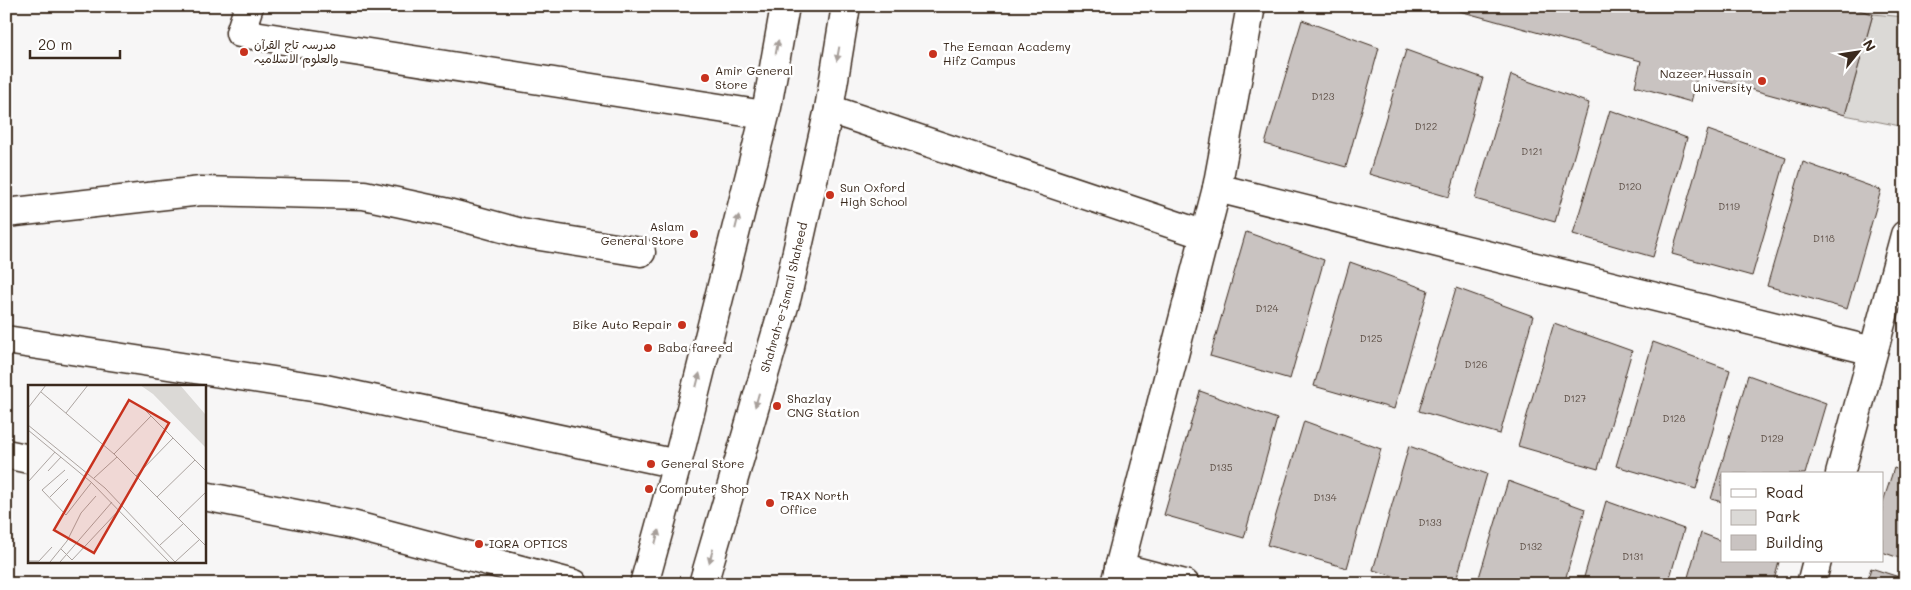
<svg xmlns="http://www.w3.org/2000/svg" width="1911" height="590" font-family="Mali,'Playpen Sans Arabic',sans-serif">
<rect width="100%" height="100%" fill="#f7f6f6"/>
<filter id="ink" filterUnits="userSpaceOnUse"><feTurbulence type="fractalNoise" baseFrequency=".02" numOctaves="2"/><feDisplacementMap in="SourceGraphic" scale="10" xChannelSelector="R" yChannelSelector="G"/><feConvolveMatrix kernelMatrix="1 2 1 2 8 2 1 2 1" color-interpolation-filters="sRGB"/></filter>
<g filter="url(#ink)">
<path fill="#dbd9d6" stroke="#8b827a" d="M 1873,14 L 1905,17 L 1905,127 L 1845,115 Z"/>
<g fill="#c9c3c1" stroke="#3b2a1e">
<path d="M 1706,6 L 1717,10 L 1718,6 L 1845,6 L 1873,14 L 1845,115 L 1698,75 L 1691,102 L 1635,86 L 1641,61 L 1445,7 Z"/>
<path d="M 1302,20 L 1379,48 L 1346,167 L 1265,144 Z"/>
<path d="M 1406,50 L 1483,78 L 1449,197 L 1369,174 Z"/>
<path d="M 1511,75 L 1589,103 L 1555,222 L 1475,199 Z"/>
<path d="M 1610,110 L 1687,138 L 1653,257 L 1573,234 Z"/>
<path d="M 1708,130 L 1786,158 L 1752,276 L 1672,254 Z"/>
<path d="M 1803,162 L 1881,190 L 1847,309 L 1767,286 Z"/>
<path d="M 1246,232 L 1324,260 L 1290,379 L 1210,356 Z"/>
<path d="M 1350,262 L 1428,290 L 1394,409 L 1314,386 Z"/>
<path d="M 1456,288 L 1533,316 L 1500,434 L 1419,411 Z"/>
<path d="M 1554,323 L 1632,351 L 1598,469 L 1518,446 Z"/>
<path d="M 1653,342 L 1730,370 L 1696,489 L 1616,466 Z"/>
<path d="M 1748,375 L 1826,403 L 1805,474 L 1722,474 L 1722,502 L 1711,499 Z"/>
<path d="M 1200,391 L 1277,419 L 1244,538 L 1164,515 Z"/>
<path d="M 1304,421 L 1381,449 L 1347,568 L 1267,545 Z"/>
<path d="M 1409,446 L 1487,474 L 1455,584 L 1421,584 L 1373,570 Z"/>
<path d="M 1894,468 L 1905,472 L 1905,560 L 1882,552 L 1882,505 Z"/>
<path d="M 1508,481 L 1585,509 L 1564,584 L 1477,584 Z"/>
<path d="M 1606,501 L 1684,529 L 1668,584 L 1582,584 Z"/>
<path d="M 1701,533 L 1722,541 L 1722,561 L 1779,562 L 1773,584 L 1686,584 Z"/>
<path d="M 1871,568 L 1905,579 L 1905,584 L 1866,584 Z"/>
</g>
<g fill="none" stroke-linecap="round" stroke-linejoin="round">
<g stroke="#3b2a1e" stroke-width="31">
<g id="minor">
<path d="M 249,6 L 240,33 L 764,115"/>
<path d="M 829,109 L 1205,235"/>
<path d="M 1217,188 L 1873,351"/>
<path d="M 6,213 L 201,191 L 364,195 L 448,213 L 521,233 L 641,252"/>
<path d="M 6,340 L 325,389 L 677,464"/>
<path d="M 6,454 L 29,459"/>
<path d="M 1840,474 L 1905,235"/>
<path d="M 204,496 L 352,525 L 574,584"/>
<path d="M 1119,567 L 1185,584"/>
<path d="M 1115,584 L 1217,188 L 1251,6"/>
<path d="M 1811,584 L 1817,561"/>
</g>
</g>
<g stroke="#3b2a1e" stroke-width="31">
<g id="major">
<path d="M 644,584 L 677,464 L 767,107 L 785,6"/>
<path id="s1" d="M 703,584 L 787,296 L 829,109 L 846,6"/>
</g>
</g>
<use href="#minor" stroke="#fff" stroke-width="28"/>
<use href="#major" stroke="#fff" stroke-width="28"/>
</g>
<defs><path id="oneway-solid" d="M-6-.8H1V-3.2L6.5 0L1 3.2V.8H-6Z" transform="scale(1.25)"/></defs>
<g fill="#a79f9a">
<use href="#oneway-solid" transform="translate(777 47) rotate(-80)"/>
<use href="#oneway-solid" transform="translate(838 54) rotate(100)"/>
<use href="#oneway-solid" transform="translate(737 222) rotate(-76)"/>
<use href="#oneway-solid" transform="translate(698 380) rotate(-76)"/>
<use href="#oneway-solid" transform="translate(757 400) rotate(106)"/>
<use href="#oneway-solid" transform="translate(657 537) rotate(-75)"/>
<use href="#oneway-solid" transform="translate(711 556) rotate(106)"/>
</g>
</g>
<g fill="#c8321e" stroke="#fff" stroke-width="2">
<circle cx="244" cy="52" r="5"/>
<circle cx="933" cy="54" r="5"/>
<circle cx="705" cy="78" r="5"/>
<circle cx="1762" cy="81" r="5"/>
<circle cx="830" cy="195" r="5"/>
<circle cx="694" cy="234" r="5"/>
<circle cx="682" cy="325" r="5"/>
<circle cx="648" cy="348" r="5"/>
<circle cx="777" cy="406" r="5"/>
<circle cx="651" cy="464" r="5"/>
<circle cx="649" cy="489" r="5"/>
<circle cx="770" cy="503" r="5"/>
<circle cx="479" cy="544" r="5"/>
</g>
<g text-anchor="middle" stroke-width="5" stroke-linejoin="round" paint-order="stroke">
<g font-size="10" fill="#5e5047">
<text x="1323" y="100">D123</text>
<text x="1426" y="130">D122</text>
<text x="1532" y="155">D121</text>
<text x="1630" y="190">D120</text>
<text x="1729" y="210">D119</text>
<text x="1824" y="242">D118</text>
<text x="1267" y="312">D124</text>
<text x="1371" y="342">D125</text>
<text x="1476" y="368">D126</text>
<text x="1575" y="402">D127</text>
<text x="1674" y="422">D128</text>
<text x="1772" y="442">D129</text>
<text x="1221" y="471">D135</text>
<text x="1325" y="501">D134</text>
<text x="1430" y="526">D133</text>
<text x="1531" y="550">D132</text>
<text x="1633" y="560">D131</text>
</g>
<g font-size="12" fill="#3b2a1e" stroke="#fff" text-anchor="start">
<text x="254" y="49">مدرسہ تاج القرآن<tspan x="254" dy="14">والعلوم الاسلامیہ</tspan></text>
<text x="943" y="51">The Eemaan Academy<tspan x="943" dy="14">Hifz Campus</tspan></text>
<text x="715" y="75">Amir General<tspan x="715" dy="14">Store</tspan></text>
<text x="1752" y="78" text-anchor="end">Nazeer Hussain<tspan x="1752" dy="14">University</tspan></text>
<text x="840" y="192">Sun Oxford<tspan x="840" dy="14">High School</tspan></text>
<text x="684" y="231" text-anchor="end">Aslam<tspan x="684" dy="14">General Store</tspan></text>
<text x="672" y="329" text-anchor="end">Bike Auto Repair</text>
<text x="658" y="352">Baba fareed</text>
<text x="787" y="403">Shazlay<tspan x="787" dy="14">CNG Station</tspan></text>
<text x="661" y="468">General Store</text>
<text x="659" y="493">Computer Shop</text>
<text x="780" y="500">TRAX North<tspan x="780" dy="14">Office</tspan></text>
<text x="489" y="548">IQRA OPTICS</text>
</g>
<g font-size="12" fill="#3b2a1e" stroke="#fff">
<text dy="4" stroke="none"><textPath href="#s1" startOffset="298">Shahrah-e-Ismail Shaheed</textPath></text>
</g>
</g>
<g transform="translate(28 385)">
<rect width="178" height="178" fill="#f7f6f6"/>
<path d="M 112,0 L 152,0 L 177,29 L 177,62 L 125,9 Z" fill="#dbd9d6"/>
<path fill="none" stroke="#aca4a0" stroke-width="1" d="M 13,7 L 86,69 L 178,161M 113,21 L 178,86M 0,23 L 18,0M 38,28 L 60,0M 0,40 L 77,103 L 147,177M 0,45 L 63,97 L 141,177M 86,69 L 123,31M 37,85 L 14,105 L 38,130 L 63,98M 20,86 L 33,72M 108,91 L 145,53M 66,93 L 89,72M 0,97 L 27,67M 22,112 L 40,94M 129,112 L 167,75M 150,134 L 178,107M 132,160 L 155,139M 33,164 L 44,175 L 91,125M 0,176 L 11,176 L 24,162M 22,177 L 39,156 L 53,128 L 68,111M 32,177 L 84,117M 147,177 L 171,155"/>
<path fill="#c8321e" fill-opacity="0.15" stroke="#c8321e" stroke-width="2.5" d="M 101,15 L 141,38 L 66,168 L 26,145 Z"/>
<rect width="178" height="178" fill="none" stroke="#3b2a1e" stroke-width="2.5"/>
</g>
<rect width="1911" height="590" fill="none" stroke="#fff" stroke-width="25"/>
<rect x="12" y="12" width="1886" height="565" fill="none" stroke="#3b2a1e" stroke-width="2" filter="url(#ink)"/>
<rect x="1721" y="472" width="162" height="90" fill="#ffffff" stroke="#b1aaa5"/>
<rect x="1731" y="489" width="25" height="8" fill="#ffffff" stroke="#b1aaa5"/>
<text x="1766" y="498" font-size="15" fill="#3b2a1e">Road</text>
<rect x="1731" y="510" width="25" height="15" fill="#dbd9d6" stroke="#b1aaa5"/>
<text x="1766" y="522" font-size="15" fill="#3b2a1e">Park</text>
<rect x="1731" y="535" width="25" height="15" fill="#c9c3c1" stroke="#b1aaa5"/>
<text x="1766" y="548" font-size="15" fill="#3b2a1e">Building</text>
<g transform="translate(1858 52) rotate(60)" stroke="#ffffff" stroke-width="4" paint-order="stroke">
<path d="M0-4L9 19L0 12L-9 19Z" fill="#3b2a1e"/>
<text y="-8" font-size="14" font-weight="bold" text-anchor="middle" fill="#3b2a1e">N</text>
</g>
<path d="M30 50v8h90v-8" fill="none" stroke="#3b2a1e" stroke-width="2.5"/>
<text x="38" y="50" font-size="15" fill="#3b2a1e" stroke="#ffffff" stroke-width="4" paint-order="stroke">20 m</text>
</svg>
